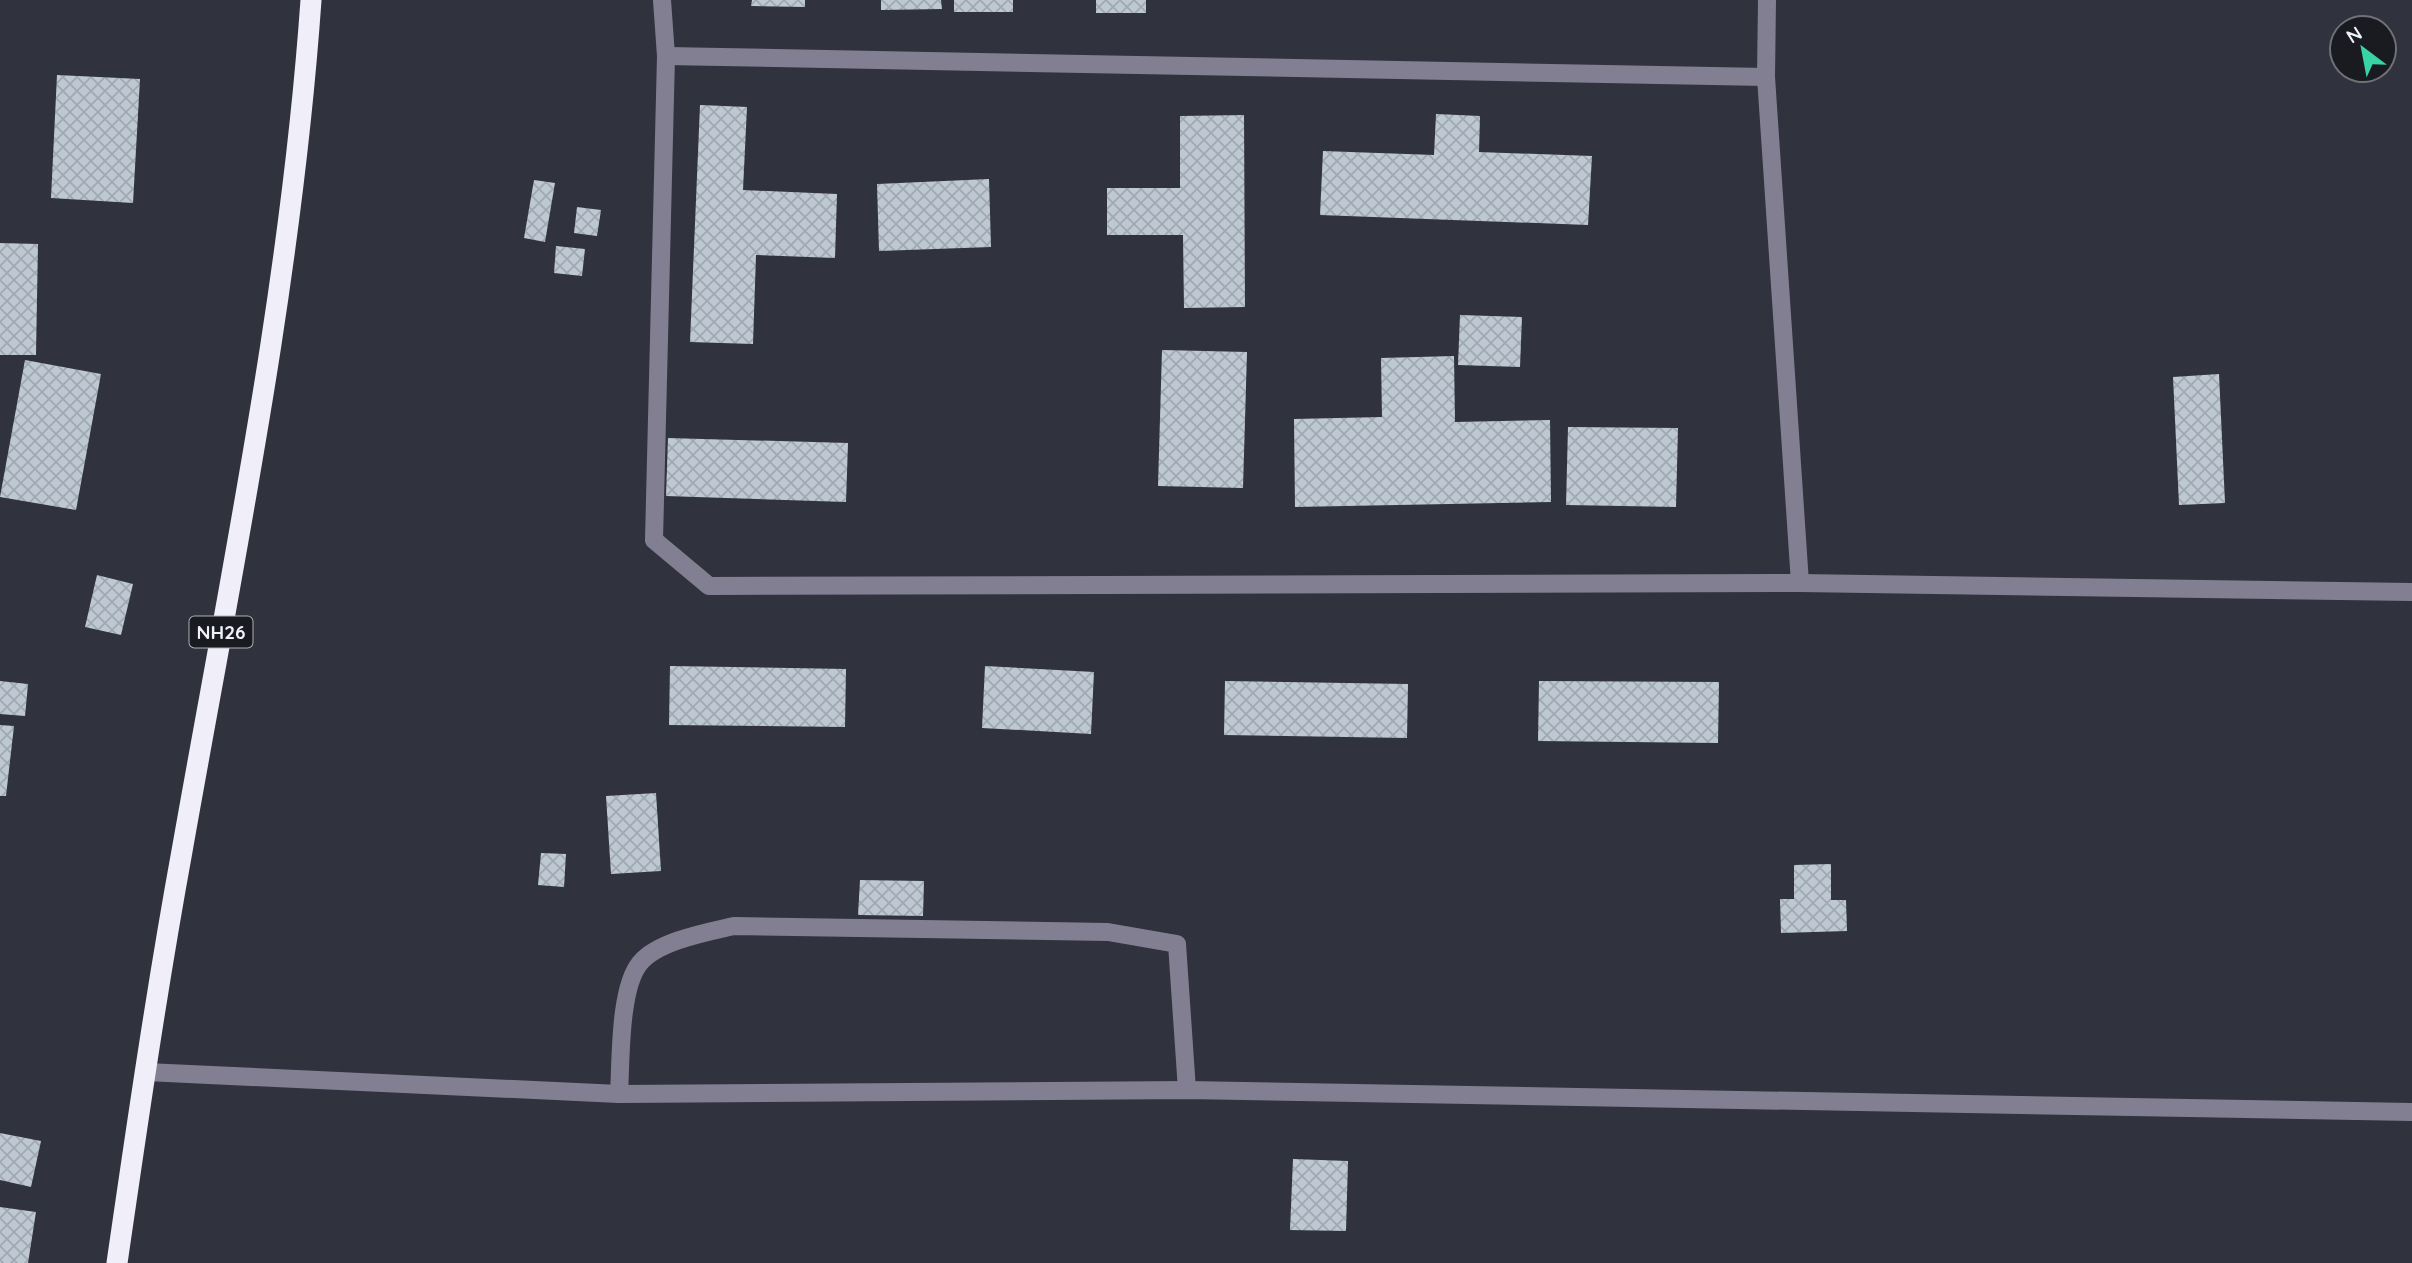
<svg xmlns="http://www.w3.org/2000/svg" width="2412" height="1263" font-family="Quicksand,sans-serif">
<defs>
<pattern id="building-cross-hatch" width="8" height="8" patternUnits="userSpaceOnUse" patternTransform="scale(1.75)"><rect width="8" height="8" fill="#bec8d3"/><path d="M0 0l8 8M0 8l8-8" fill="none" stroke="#a0a8b1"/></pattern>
</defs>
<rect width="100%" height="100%" fill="#30333e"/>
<g fill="url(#building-cross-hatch)">
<path d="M 752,0 L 805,0 L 805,7 L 751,6 Z"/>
<path d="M 881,0 L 941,0 L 942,9 L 881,10 Z"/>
<rect x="954" y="0" width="59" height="12"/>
<rect x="1096" y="0" width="50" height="13"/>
<path d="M 57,75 L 140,79 L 133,203 L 51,198 Z"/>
<path d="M 700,105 L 747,107 L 743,190 L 837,194 L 835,258 L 756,255 L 753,344 L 690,342 Z"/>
<path d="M 1436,114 L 1480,116 L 1479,152 L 1592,156 L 1588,225 L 1320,215 L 1323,151 L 1434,155 Z"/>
<path d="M 1244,115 L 1245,307 L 1184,308 L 1183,235 L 1107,235 L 1107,188 L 1180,188 L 1180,116 Z"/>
<path d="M 989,179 L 991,247 L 879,251 L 877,184 Z"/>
<path d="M 534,180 L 555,183 L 545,242 L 524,238 Z"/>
<path d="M 577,207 L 601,210 L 597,236 L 574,233 Z"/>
<path d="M 0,243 L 38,244 L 36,355 L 0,355 Z"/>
<path d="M 556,246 L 585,249 L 582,276 L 554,273 Z"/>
<path d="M 1460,315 L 1522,317 L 1520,367 L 1458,365 Z"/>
<path d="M 1162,350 L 1247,352 L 1243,488 L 1158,486 Z"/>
<path d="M 1454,356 L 1455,422 L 1550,420 L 1551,502 L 1295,507 L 1294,419 L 1382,417 L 1381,358 Z"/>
<path d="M 25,360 L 101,374 L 76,510 L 0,497 Z"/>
<path d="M 2219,374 L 2225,503 L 2179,505 L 2173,377 Z"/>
<path d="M 1568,427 L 1678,428 L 1676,507 L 1566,505 Z"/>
<path d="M 668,438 L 848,443 L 846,502 L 666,496 Z"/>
<path d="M 97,575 L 133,584 L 121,635 L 85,627 Z"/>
<path d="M 670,666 L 846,669 L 845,727 L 669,725 Z"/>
<path d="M 985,666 L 1094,672 L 1091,734 L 982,728 Z"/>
<path d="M 0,681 L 28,684 L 25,716 L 0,714 Z"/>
<path d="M 1225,681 L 1408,684 L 1407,738 L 1224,735 Z"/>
<path d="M 1539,681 L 1719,682 L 1718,743 L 1538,741 Z"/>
<path d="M 0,725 L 14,726 L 6,796 L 0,796 Z"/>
<path d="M 656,793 L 661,871 L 611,874 L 606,796 Z"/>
<path d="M 541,853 L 566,854 L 564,887 L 538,885 Z"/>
<path d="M 1831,864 L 1831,900 L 1846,900 L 1847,931 L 1781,933 L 1780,899 L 1794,899 L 1794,865 Z"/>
<path d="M 860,880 L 924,881 L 923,916 L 858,915 Z"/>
<path d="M 0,1133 L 41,1141 L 31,1187 L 0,1180 Z"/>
<path d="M 1293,1159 L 1348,1161 L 1346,1231 L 1290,1230 Z"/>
<path d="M 0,1207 L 36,1212 L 28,1263 L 0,1263 Z"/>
</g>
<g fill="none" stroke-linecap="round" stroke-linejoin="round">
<g stroke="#837f93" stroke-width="18">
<path d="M 662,0 L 666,56 L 654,540 L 709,586 L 1800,583 L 2412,592"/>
<path d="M 1767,0 L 1766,77 L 1800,583"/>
<path d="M 666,56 L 1766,77"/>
<path d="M 146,1072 L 619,1094 L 1187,1090 L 2412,1112"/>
<path d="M 619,1094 C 621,1062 619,988 640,963 C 658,941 708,932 734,926 L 1108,932 L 1177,944 L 1187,1090"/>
</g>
<path stroke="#f0eff9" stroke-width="21" d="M 117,1263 C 137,1125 157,988 182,851 C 232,568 291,286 311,0"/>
</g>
<g text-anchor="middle" stroke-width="7" stroke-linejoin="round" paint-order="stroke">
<rect fill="#1a1b20" stroke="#afb1b7" stroke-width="2" x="189.5" y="616.5" width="63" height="31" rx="5"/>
<g font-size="19" font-weight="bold" fill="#eff1f8">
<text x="221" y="639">NH26</text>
</g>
</g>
<g transform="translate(2363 49) rotate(328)"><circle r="33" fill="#1a1b20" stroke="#6f7176" stroke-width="2"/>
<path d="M0-5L12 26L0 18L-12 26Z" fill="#39d4a5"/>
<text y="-10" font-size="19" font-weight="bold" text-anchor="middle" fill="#eff1f8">N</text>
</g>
</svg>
